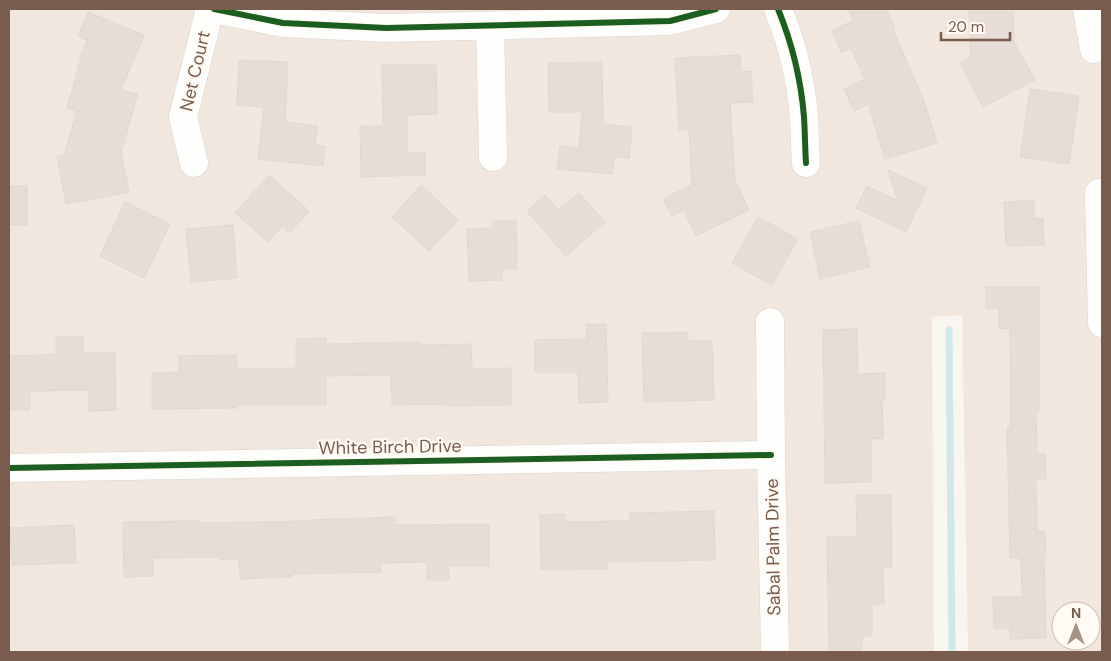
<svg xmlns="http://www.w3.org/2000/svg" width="1111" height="661" font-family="'DM Sans',sans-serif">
<rect width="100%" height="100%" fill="#f9f5f0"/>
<path fill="#f2e7de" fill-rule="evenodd" d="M 9,9 L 1102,9 L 1102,652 L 968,652 L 962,315 L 932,317 L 934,652 L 9,652 ZM 1061,611 L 1091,611 L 1091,641 L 1061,641 Z"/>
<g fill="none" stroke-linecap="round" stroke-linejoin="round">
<path stroke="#d0e8ea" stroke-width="7" d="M 949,330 L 952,652"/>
</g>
<g fill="#e6ddd7" stroke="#e2d8d2">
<path d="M 848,9 L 886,9 L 895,29 L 893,30 L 923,98 L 937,143 L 885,159 L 868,104 L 854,111 L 844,89 L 865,79 L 851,48 L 841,52 L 832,30 L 853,21 Z"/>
<path d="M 969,9 L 1013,9 L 1014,42 L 1035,80 L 983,107 L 960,63 L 971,57 Z"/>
<path d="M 88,12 L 144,35 L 121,90 L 138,94 L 121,152 L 129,192 L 66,204 L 57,156 L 64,155 L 77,111 L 67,108 L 81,58 L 80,58 L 87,40 L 78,36 Z"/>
<path d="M 740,55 L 741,72 L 751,71 L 753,102 L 730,103 L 735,180 L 749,210 L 696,236 L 684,210 L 672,216 L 663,199 L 692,185 L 689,129 L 679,130 L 675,58 Z"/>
<path d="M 239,60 L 288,62 L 285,122 L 317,126 L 315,145 L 325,146 L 323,166 L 258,159 L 264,107 L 237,105 Z"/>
<path d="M 602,62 L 603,124 L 632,127 L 629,158 L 614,157 L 612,174 L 557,169 L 560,146 L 579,148 L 582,112 L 549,112 L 548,63 Z"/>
<path d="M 382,65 L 436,65 L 437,114 L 407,115 L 407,153 L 425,152 L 425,175 L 361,177 L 360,126 L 383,126 Z"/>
<path d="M 1030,89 L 1079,96 L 1069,164 L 1020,157 Z"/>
<path d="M 888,170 L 927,188 L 906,232 L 856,208 L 867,186 L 898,201 Z"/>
<path d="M 269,175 L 309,211 L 290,233 L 282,226 L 268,242 L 235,213 Z"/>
<path d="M 421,185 L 458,220 L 429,251 L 392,217 Z"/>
<rect x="9" y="186" width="18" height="39"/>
<path d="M 579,193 L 605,222 L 566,256 L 527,211 L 545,195 L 558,210 Z"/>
<path d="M 1034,200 L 1034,218 L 1043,218 L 1044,245 L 1006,246 L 1004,202 Z"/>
<path d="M 125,202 L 170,224 L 144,278 L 100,256 Z"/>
<path d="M 758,217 L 798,239 L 772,285 L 732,263 Z"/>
<path d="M 516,220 L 517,269 L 502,269 L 502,280 L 469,281 L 467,229 L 494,228 L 493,221 Z"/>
<path d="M 859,221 L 870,267 L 820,279 L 810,232 Z"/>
<path d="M 233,225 L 237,278 L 191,282 L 186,229 Z"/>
<path d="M 986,287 L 1039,287 L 1039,412 L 1036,412 L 1037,454 L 1045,454 L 1046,479 L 1036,479 L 1037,531 L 1045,531 L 1046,557 L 1044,557 L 1046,638 L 1010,639 L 1010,628 L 994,628 L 993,597 L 1022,597 L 1021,558 L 1010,558 L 1007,427 L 1011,427 L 1010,328 L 999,329 L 999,308 L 986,308 Z"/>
<path d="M 586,324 L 606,324 L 608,402 L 579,403 L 578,372 L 535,372 L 535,340 L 587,339 Z"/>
<path d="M 857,329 L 858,374 L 885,373 L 885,400 L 882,400 L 883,438 L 871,439 L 871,482 L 825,483 L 823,330 Z"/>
<path d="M 688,332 L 688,341 L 712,341 L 714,400 L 644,402 L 642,333 Z"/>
<path d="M 56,337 L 83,337 L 83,353 L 115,353 L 116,410 L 89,411 L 89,390 L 30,391 L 30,410 L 9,410 L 9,356 L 45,355 L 45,354 L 56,354 Z"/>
<path d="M 326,338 L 326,344 L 420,342 L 420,345 L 471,344 L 472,369 L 511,368 L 511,405 L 447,406 L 447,404 L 392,405 L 391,375 L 326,376 L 326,405 L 237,405 L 237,408 L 152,409 L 152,373 L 179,372 L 179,356 L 236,355 L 237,369 L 296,368 L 296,339 Z"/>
<path d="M 856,495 L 891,495 L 892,567 L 883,567 L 884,604 L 872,604 L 872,636 L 862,636 L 862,650 L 829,650 L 827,537 L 857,537 Z"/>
<path d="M 714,511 L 715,560 L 607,562 L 607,569 L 541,570 L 540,515 L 564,514 L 564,522 L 630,521 L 630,513 Z"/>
<path d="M 395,517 L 395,525 L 489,524 L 489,566 L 448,566 L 449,580 L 427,580 L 427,562 L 380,563 L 381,572 L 291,574 L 291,577 L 240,579 L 239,559 L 220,560 L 220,557 L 153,558 L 153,576 L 124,577 L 123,522 L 198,521 L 199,523 L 308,521 L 308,520 Z"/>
<path d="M 74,525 L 76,563 L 12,565 L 10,528 Z"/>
</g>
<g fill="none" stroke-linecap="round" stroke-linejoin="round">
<g stroke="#d9d2cd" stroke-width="29">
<g id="minor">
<path d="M 214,9 L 283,23 L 386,28 L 670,21 L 716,9"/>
<path d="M 778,9 C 792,43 801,80 804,117 C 805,132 805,148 806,163"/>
<path d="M 1087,9 L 1094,49"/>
<path d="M 490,26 L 493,157"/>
<path d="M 194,163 L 183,117 L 210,9"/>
<path d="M 1099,193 L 1102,323"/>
<path d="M 770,322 L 771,455 L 775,652"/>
<path d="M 9,468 L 771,455"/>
</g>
</g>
<use href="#minor" stroke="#fefefd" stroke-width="28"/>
<g stroke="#fffaf3" stroke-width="9">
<g id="cycleway">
<path d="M 214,9 L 283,23 L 386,28 L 670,21 L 716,9"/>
<path d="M 778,9 C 792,43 801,80 804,117 C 805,132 805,148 806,163"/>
<path d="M 9,468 L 771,455"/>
</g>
</g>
<use href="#cycleway" stroke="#1b5e20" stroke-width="6"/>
</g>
<g text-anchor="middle" stroke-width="4.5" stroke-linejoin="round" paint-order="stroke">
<g font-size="18" fill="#795c4d" stroke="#fffaf3">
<text transform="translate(195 71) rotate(-77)" y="6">Net Court</text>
<text transform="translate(390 447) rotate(-1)" y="6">White Birch Drive</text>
<text transform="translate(773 547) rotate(-91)" y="6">Sabal Palm Drive</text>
</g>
</g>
<rect width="1111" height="661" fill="none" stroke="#795c4d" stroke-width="20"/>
<g transform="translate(1076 626)"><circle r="24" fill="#fffaf3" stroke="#c9bbb1"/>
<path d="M0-4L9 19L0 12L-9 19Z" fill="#a69286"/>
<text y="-8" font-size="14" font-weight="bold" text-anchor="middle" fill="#795c4d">N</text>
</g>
<path d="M941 32v8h69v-8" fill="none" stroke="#795c4d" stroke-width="2.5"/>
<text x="948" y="32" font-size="15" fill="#795c4d" stroke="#fffaf3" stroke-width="4" paint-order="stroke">20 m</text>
</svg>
